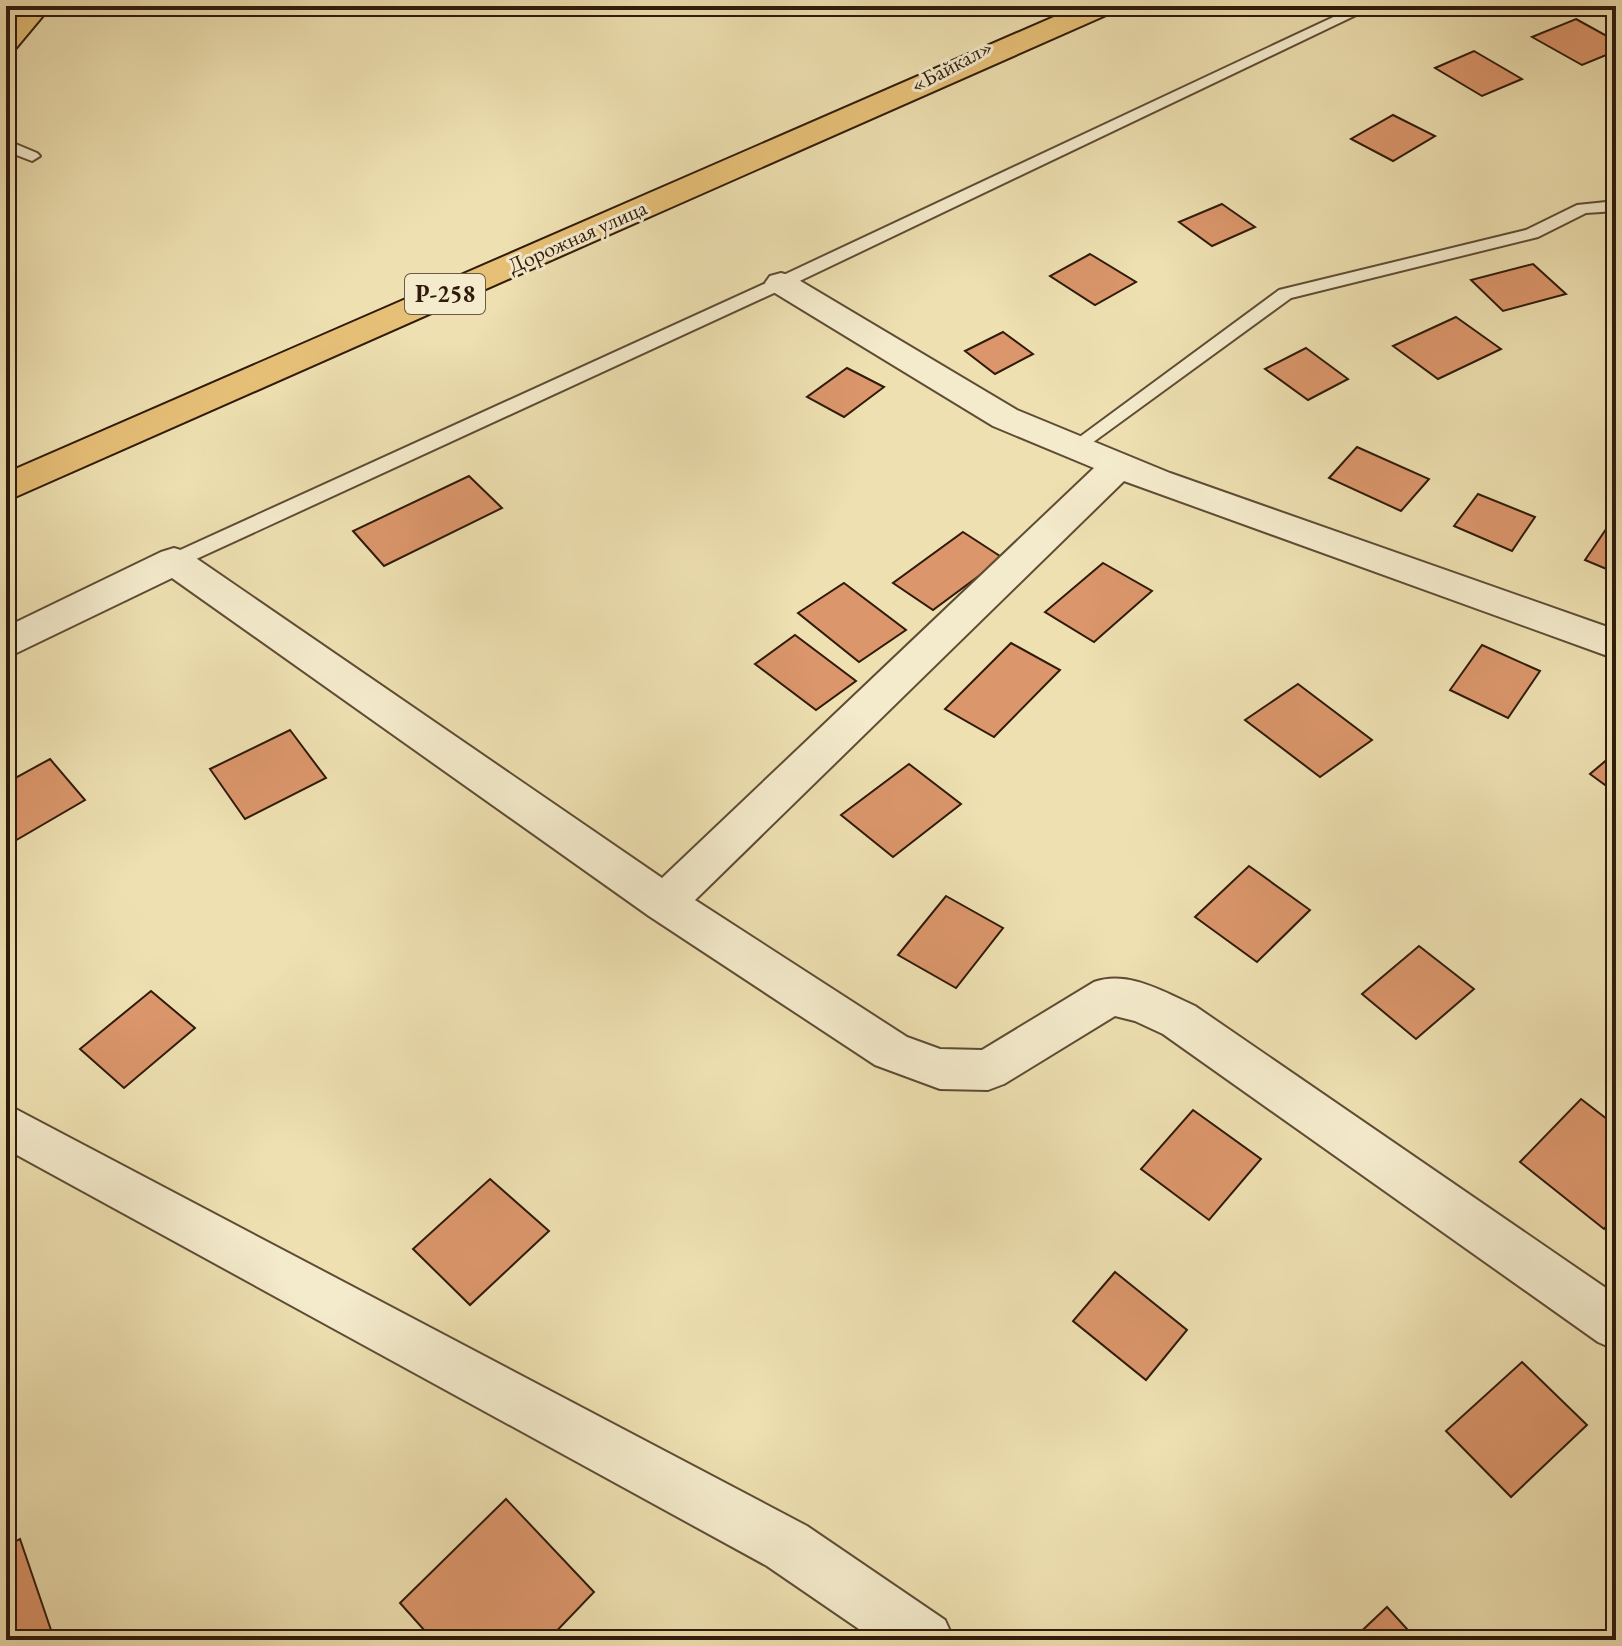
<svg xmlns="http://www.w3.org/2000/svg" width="1622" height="1646" font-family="'EB Garamond',serif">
<rect width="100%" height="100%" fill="#eee0b1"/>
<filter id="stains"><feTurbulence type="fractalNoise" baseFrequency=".0025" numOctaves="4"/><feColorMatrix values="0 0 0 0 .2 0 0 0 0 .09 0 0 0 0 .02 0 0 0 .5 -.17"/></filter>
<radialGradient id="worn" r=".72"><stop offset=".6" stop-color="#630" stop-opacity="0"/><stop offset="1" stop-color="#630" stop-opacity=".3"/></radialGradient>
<g fill="#db966b" stroke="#2f1a0b" stroke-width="2">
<path d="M 1576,19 L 1616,41 L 1616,51 L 1582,65 L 1532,37 Z"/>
<path d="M 1474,51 L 1522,79 L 1482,96 L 1435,68 Z"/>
<path d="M 1393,115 L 1435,136 L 1393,161 L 1351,139 Z"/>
<path d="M 1222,204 L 1255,227 L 1212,246 L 1179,222 Z"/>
<path d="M 1090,254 L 1136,282 L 1095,305 L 1050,276 Z"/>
<path d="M 1533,264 L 1566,294 L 1503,311 L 1471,280 Z"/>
<path d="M 1456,317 L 1501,349 L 1438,379 L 1393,346 Z"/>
<path d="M 1003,332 L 1033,354 L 995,374 L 965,351 Z"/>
<path d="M 1306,348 L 1348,379 L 1308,400 L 1265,369 Z"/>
<path d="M 847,368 L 884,387 L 844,417 L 807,397 Z"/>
<path d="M 1357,447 L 1429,479 L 1401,511 L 1329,478 Z"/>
<path d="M 469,476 L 502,508 L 384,566 L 353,531 Z"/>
<path d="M 1478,494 L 1535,517 L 1512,551 L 1454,526 Z"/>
<path d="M 1613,519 L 1616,520 L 1616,573 L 1585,560 Z"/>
<path d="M 963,532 L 1003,558 L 933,610 L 893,583 Z"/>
<path d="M 1103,563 L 1152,591 L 1094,642 L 1045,612 Z"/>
<path d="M 844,583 L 906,630 L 859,662 L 798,613 Z"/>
<path d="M 795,635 L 856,681 L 816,710 L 755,664 Z"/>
<path d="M 1011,643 L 1060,670 L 994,737 L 945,709 Z"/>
<path d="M 1482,645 L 1540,671 L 1508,718 L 1450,690 Z"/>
<path d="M 1298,684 L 1372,740 L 1320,777 L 1245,720 Z"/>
<path d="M 290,730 L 326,778 L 245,819 L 210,769 Z"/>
<path d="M 1616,752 L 1616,793 L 1590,774 Z"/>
<path d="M 50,759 L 85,800 L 13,842 L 6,832 L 6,783 Z"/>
<path d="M 909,764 L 961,804 L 893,857 L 841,815 Z"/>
<path d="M 1249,866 L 1310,910 L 1257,962 L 1195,917 Z"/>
<path d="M 946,896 L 1003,928 L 956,988 L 898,955 Z"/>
<path d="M 1419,946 L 1474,989 L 1416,1039 L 1362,994 Z"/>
<path d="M 151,991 L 195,1028 L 124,1088 L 80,1049 Z"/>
<path d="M 1581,1099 L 1616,1126 L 1616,1216 L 1604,1229 L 1520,1162 Z"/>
<path d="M 1193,1110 L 1261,1159 L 1209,1220 L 1141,1169 Z"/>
<path d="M 490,1179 L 549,1231 L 470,1305 L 413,1249 Z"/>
<path d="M 1115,1272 L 1187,1330 L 1146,1380 L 1073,1321 Z"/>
<path d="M 1522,1362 L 1587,1425 L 1511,1497 L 1446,1431 Z"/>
<path d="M 506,1499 L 594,1592 L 548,1640 L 433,1640 L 400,1603 Z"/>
<path d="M 20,1539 L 51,1630 L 33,1640 L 6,1640 L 6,1547 Z"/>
<path d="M 1387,1607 L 1417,1640 L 1352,1640 Z"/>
</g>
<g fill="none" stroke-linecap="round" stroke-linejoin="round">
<g stroke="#5f4c34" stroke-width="4">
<g id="lane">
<path d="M 1357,6 L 1375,6 L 787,287 L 181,566 L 174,568 L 164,561 L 167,556 L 775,279 Z"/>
<path d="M 6,140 L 37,153 L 40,156 L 32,161 L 6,151 Z"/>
<path d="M 1616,201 L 1616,211 L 1586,213 L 1538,237 L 1291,298 L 1081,451 L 1069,451 L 1066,447 L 1279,290 L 1526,230 L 1577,205 Z"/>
</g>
</g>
<g stroke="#5f4c34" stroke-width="4">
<g id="street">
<path d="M 781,273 L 792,276 L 1017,410 L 1170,473 L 1616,630 L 1616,659 L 1124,481 L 695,900 L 907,1037 L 940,1049 L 982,1050 L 1094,982 C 1128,970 1164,992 1195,1006 L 1616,1295 L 1616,1350 L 1598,1342 L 1163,1034 L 1135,1021 L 1115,1016 L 1004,1084 L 988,1090 L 940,1089 L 875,1065 L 649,916 L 172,578 L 6,658 L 6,627 L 161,552 L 174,548 L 187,552 L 662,878 L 1094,468 L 993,426 L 770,290 L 765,283 L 770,276 Z"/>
<path d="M 6,1104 L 807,1526 L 945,1620 L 954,1640 L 875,1640 L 767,1566 L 6,1149 Z"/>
</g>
</g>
<g stroke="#2f1a0b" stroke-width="4">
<path id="primary" d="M 22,6 L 51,6 L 16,48 L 6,51 L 6,24 Z"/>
</g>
<g stroke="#2f1a0b" stroke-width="4">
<path id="highway" d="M 1079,6 L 1117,6 L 1113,12 L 6,501 L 6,473 Z"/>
</g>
<use href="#lane" fill="#f4ebcc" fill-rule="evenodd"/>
<use href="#street" fill="#f4ebcc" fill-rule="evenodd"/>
<use href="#primary" fill="#e7c078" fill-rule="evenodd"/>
<use href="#highway" fill="#e7c078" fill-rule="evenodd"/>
</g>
<g text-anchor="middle" stroke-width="6" stroke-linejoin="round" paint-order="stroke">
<g font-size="22" fill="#2f1a0b" stroke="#f4ebcc">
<text transform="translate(951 65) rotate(-28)" y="8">«Байкал»</text>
<text transform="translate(577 236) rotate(-24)" y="8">Дорожная улица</text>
</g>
<rect fill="#f4ebcc" stroke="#6a5945" stroke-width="2" x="405" y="274" width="80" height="40" rx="6"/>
<g font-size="24" font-weight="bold" fill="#2f1a0b">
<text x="445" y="302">Р-258</text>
</g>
</g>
<rect width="1622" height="1646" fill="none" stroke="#eee0b1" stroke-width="32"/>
<rect x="8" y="8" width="1606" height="1630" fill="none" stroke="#2f1a0b" stroke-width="4"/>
<rect x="16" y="16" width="1590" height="1614" fill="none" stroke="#2f1a0b" stroke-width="2"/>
<rect width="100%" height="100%" filter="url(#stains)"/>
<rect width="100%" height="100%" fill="url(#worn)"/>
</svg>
